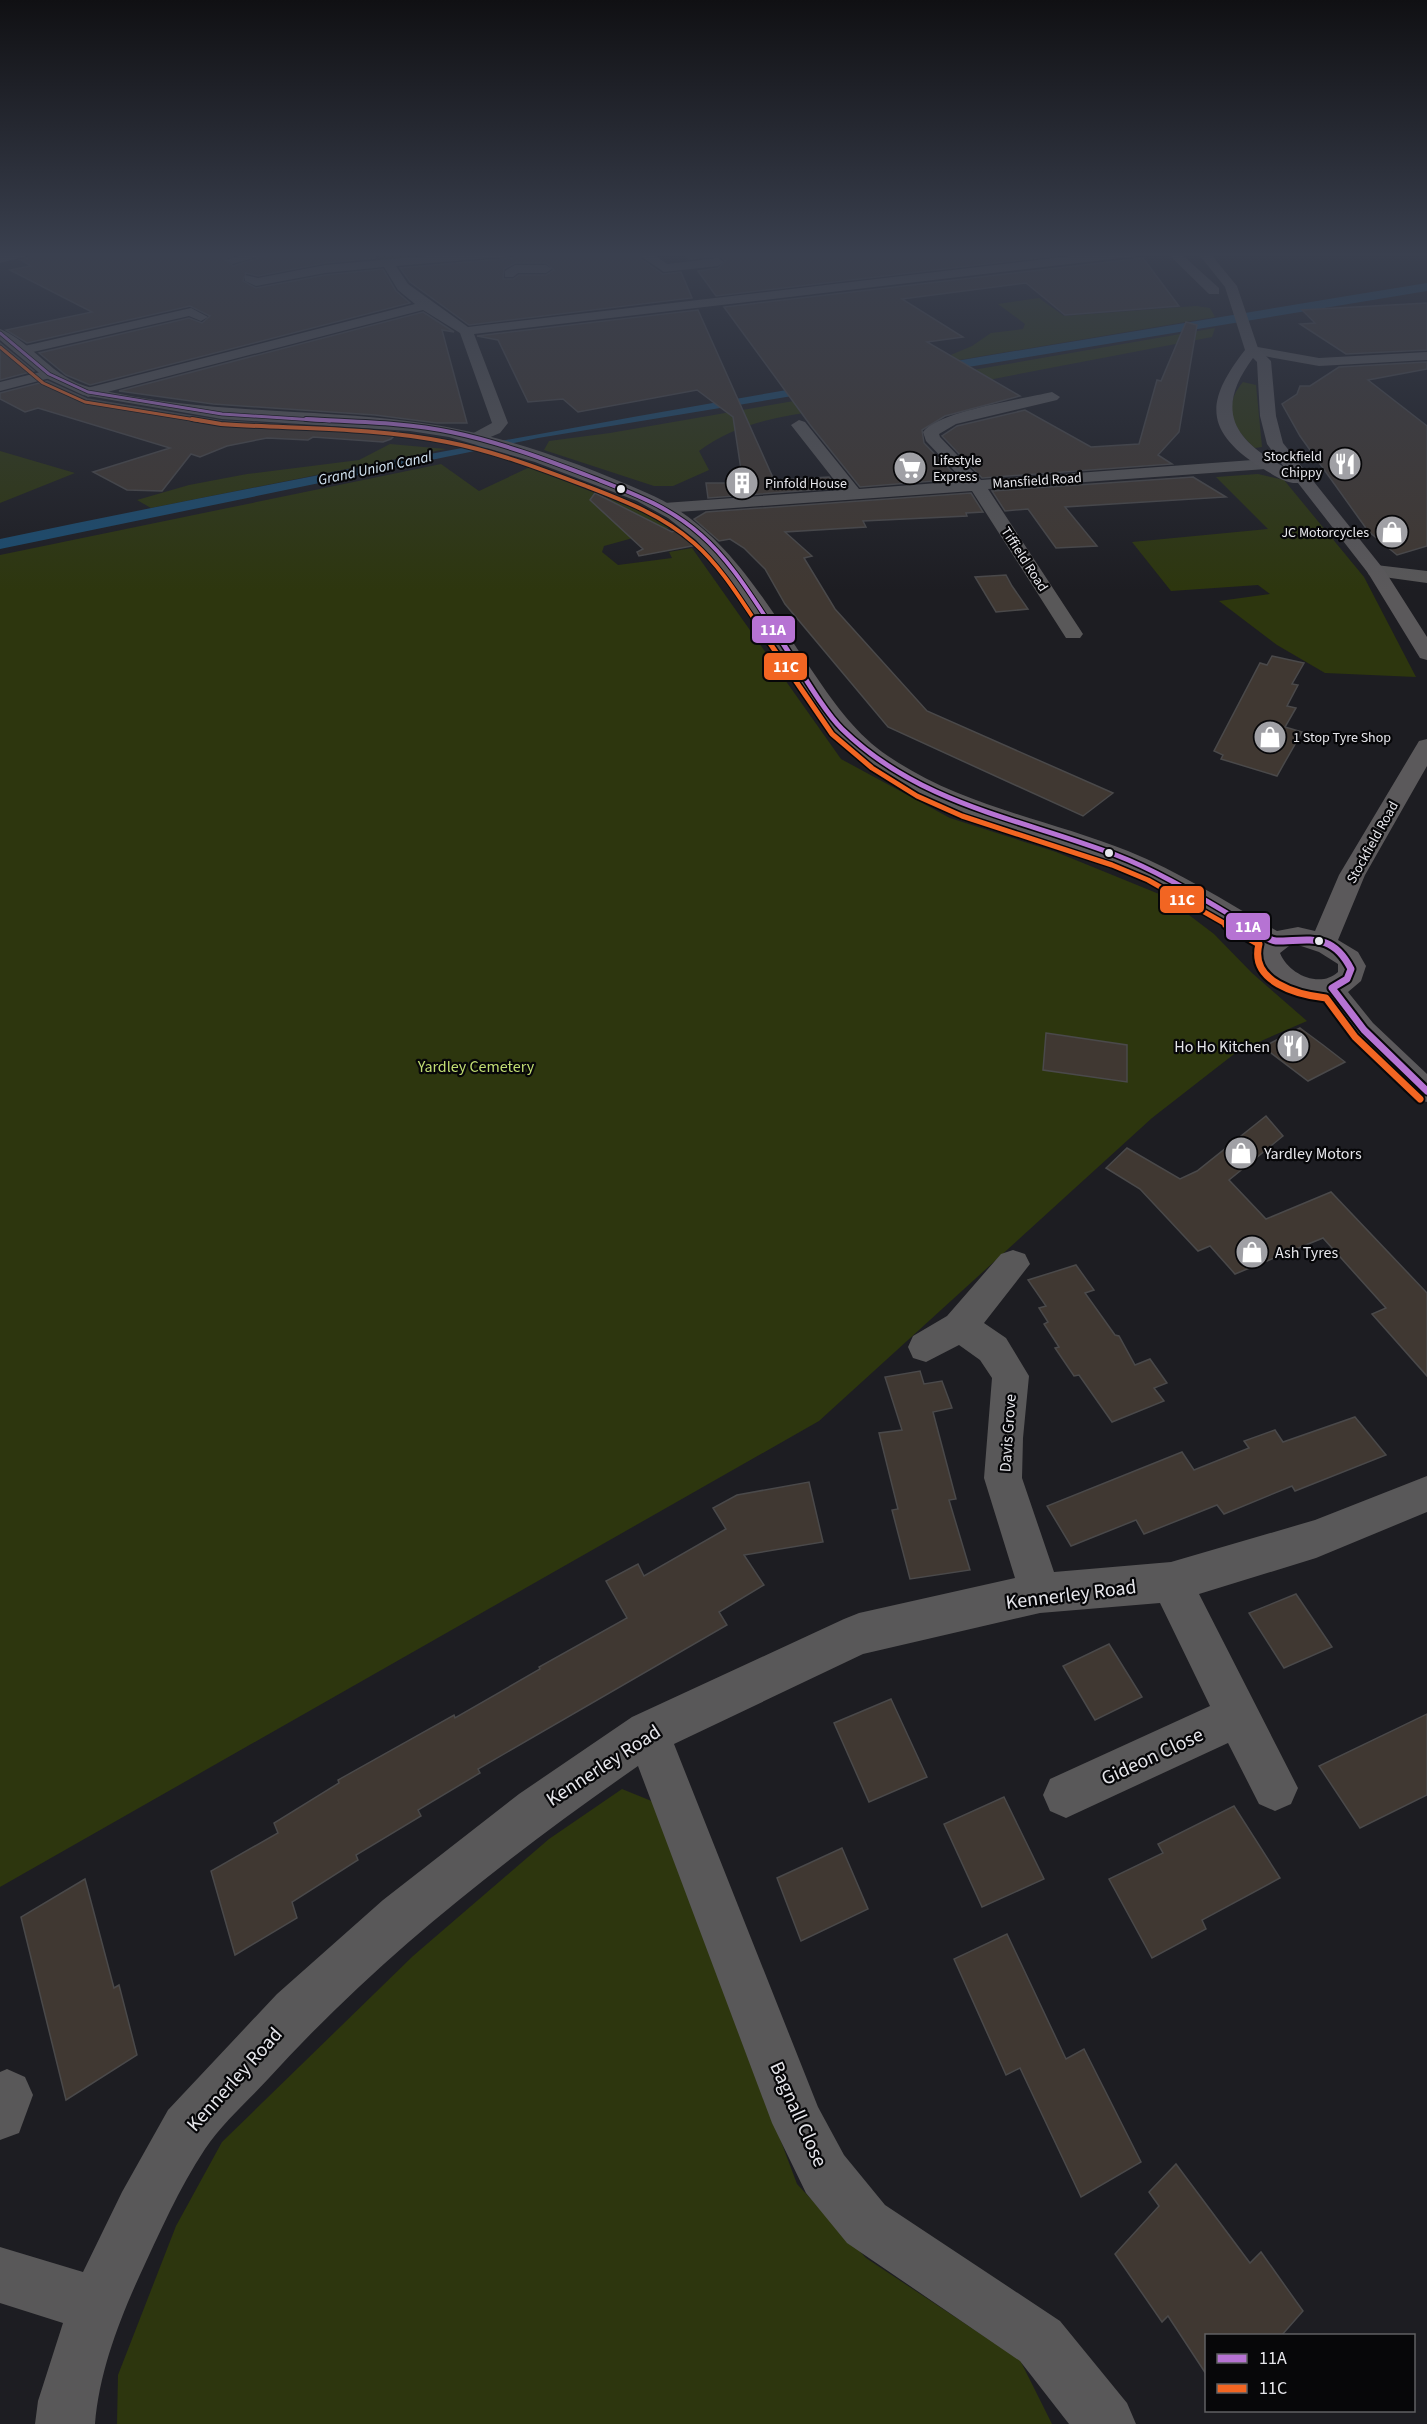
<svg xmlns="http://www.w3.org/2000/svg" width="1427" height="2424" font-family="'Source Sans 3',sans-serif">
<rect width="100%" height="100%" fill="#1d1d22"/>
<g fill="#2d360e">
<path d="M 378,252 L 463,252 L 381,260 Z"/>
<path d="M 1039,298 L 1064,316 L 1196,306 L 1210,308 L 1215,317 L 953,361 L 946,357 L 972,346 L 991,333 L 1023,329 L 1025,324 L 998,304 Z"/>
<path d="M 1215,328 L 1212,337 C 1102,358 992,379 881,401 C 821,413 750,412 699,451 L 709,470 L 673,486 L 654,486 L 544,450 L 549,441 L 610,433 Z"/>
<path d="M 1243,382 L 1256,385 L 1262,447 L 1255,448 C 1234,430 1221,407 1243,382 Z"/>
<path d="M 390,444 L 446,449 L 151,508 L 137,500 L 189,485 L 247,474 L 359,460 Z"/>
<path d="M 0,451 L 75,473 L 0,503 Z"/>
<path d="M 441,464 L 479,491 L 530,467 L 645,513 L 669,528 L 604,546 L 602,552 L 618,565 L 672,558 L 669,552 L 692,548 L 841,759 L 950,818 L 1056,852 L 1164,896 L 1214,934 L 1252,973 L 1307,1021 L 1238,1051 L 1152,1118 L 819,1421 L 0,1887 L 0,555 Z"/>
<path d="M 1258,474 L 1284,480 L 1364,577 L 1416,677 L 1325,673 L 1277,645 L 1219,601 L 1270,594 L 1258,585 L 1171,591 L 1132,542 L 1268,529 L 1216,477 Z"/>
<path d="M 622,1789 L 654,1802 L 797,2184 L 866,2258 L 1020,2360 L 1052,2424 L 117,2424 L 118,2375 L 176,2226 L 222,2142 L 413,1956 L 549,1839 Z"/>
</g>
<path fill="#1b4c6f" d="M 1427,283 L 1427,291 L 538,438 L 0,549 L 0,539 C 473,440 950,361 1427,283 Z"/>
<g fill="#403832" stroke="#4a494a" stroke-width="1.5" fill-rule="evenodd">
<path d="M 45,252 L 245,252 L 224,259 L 233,266 L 279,252 L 327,252 L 328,255 L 362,252 L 364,255 L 373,254 L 375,258 L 325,263 L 258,276 L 246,273 L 243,281 L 256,288 L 325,275 L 383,269 L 396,291 L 410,303 L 90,385 L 66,375 L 39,353 L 189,318 L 202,323 L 210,316 L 190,306 L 27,343 L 6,330 L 92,312 L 10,270 L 31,266 L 21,260 Z"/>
<path d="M 525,252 L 639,252 L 641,259 L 663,274 L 681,272 L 692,298 L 469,325 L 410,282 L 400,268 L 512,258 ZM 515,263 L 546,263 L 554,270 L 546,275 L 519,275 L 513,279 L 503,279 L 504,269 Z"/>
<path d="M 684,252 L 1068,252 L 1071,254 L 716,296 L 698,271 L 718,268 L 726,261 L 718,256 L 689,259 Z"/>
<path d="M 1143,258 L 1179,306 L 1065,315 L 1026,283 L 902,299 L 963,337 L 927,342 L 1020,396 L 945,416 L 922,430 L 924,443 L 959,479 L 860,487 L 811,426 L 724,307 Z"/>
<path d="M 1427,303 L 1427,350 L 1346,354 L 1300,324 L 1315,323 L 1302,310 Z"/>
<path d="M 698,310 L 774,480 L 829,477 L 838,488 L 708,498 L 706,483 L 743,483 L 733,417 L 697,390 L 578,412 L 563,399 L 528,402 L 498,340 L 477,336 Z"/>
<path d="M 423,312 L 454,332 L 442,330 L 467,423 L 437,423 L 375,415 L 213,404 L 119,391 Z"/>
<path d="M 1186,322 L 1197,325 L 1179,432 L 1158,455 L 1172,464 L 982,478 L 942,436 L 957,426 L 1025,410 L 1091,447 L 1139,444 L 1157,380 L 1161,381 Z"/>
<path d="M 0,343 L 12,353 L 34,371 L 0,380 Z"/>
<path d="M 1427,362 L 1427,369 L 1368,380 L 1427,426 L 1427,546 L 1397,555 L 1368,531 L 1300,436 L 1282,404 L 1297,394 L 1300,386 L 1310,386 L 1339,367 Z"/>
<path d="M 47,381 L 87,399 L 222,421 L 398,432 L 391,439 L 383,442 L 313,437 L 308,440 L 267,438 L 227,446 L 200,457 L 191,454 L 162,491 L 127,490 L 93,472 L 170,448 L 38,408 L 25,412 L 0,399 L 0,393 Z"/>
<path d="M 1193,477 L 1226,497 L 1065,507 L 1097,546 L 1056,548 L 1028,509 L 1005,511 L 992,491 Z"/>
<path d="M 595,493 L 672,532 L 678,529 L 697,545 L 639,556 L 637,552 L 643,549 L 590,500 Z"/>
<path d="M 971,493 L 983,512 L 966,513 L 967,516 L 863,521 L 866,527 L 785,532 L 812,556 L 804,558 L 835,609 L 927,711 L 1113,793 L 1083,816 L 888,727 L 785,604 L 765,569 L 744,548 L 730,539 L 719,541 L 694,519 L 706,512 Z"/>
<path d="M 1006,575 L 1012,586 L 1028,609 L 996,612 L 975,577 Z"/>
<path d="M 1272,656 L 1304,663 L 1292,684 L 1298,685 L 1287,706 L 1296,708 L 1285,727 L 1302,732 L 1277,776 L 1221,759 L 1223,755 L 1214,751 L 1260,663 L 1267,665 Z"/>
<path d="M 1300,1028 L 1323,1045 L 1345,1062 L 1308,1081 L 1263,1047 Z"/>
<path d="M 1046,1033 L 1127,1045 L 1127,1082 L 1043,1070 Z"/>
<path d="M 1266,1116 L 1283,1136 L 1229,1180 L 1266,1219 L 1331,1192 L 1427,1293 L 1427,1376 L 1372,1314 L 1386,1308 L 1323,1238 L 1235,1274 L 1210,1246 L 1198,1251 L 1140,1189 L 1106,1168 L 1127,1148 L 1180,1179 L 1197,1171 Z"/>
<path d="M 1076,1265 L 1094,1290 L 1085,1293 L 1115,1335 L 1119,1336 L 1135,1365 L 1150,1359 L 1167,1383 L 1154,1388 L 1164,1401 L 1112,1422 L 1079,1375 L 1074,1376 L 1055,1348 L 1059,1347 L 1044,1324 L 1048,1322 L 1039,1308 L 1046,1306 L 1028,1280 Z"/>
<path d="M 920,1371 L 924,1384 L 942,1381 L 952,1408 L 933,1412 L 956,1499 L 949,1500 L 970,1570 L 910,1579 L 892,1510 L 898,1509 L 879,1433 L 902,1430 L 885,1377 Z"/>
<path d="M 1355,1417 L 1386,1455 L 1295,1491 L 1292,1486 L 1224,1514 L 1217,1505 L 1144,1534 L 1136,1520 L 1071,1546 L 1047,1506 L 1182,1452 L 1194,1470 L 1249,1448 L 1244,1441 L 1275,1430 L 1283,1442 Z"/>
<path d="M 809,1482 L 823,1542 L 744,1555 L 764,1585 L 719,1612 L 727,1625 L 478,1769 L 480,1773 L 418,1810 L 421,1816 L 356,1855 L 358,1860 L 292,1902 L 297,1918 L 235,1955 L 211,1871 L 278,1833 L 274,1823 L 339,1783 L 338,1780 L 454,1715 L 455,1718 L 540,1669 L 539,1667 L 627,1618 L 606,1581 L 638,1564 L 644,1576 L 726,1529 L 713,1508 L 737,1495 Z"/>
<path d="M 1296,1594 L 1332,1647 L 1284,1668 L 1249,1613 Z"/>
<path d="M 1109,1644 L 1142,1697 L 1095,1720 L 1063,1666 Z"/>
<path d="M 891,1699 L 927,1777 L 869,1802 L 834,1723 Z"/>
<path d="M 1427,1714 L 1427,1795 L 1360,1828 L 1319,1766 Z"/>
<path d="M 1004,1797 L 1044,1879 L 982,1907 L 944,1824 Z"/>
<path d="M 1234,1806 L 1280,1878 L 1202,1920 L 1206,1929 L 1152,1958 L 1109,1879 L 1163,1853 L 1158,1844 Z"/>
<path d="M 842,1848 L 868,1909 L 801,1941 L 777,1878 Z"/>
<path d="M 85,1879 L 114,1988 L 119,1985 L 137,2055 L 66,2100 L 21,1917 Z"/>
<path d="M 1007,1934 L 1066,2059 L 1084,2049 L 1141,2162 L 1081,2197 L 1020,2068 L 1006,2075 L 954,1959 Z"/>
<path d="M 1176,2164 L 1250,2263 L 1261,2252 L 1303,2311 L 1281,2336 L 1206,2336 L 1206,2374 L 1168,2316 L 1162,2322 L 1115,2254 L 1159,2206 L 1149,2192 Z"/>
</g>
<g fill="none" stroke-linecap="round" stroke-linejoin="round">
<g fill="#595859" fill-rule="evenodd">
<path d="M 17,252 L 43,252 L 0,263 L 0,255 Z"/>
<path d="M 253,252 L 277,252 L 232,264 L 226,260 Z"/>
<path d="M 471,252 L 518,252 L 512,256 L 396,266 L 408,284 L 468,327 L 1106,252 L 1144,252 L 1138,256 L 474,334 L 508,423 L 500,433 L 474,444 L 466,439 L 468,436 L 492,423 L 460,333 L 423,310 L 88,397 L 80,392 L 83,389 L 415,304 L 398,290 L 384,267 L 325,273 L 256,286 L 245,281 L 245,275 L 258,278 L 325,265 Z"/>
<path d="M 641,252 L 651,252 L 667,264 L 718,258 L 724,262 L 718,266 L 664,272 L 642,257 Z"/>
<path d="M 515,265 L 546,265 L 552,269 L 546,273 L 518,273 L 513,277 L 505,277 L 505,271 Z"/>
<path d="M 191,308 L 208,317 L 201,321 L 189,316 L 20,355 L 13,351 L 20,347 Z"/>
<path d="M 1252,346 L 1319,358 L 1427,352 L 1427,360 L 1319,366 L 1247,353 L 1247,347 Z"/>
<path d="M 49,370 L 54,371 L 56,374 L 54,377 L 0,391 L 0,382 Z"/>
<path d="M 1052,392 L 1060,397 L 1057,400 L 956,424 L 939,434 L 940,437 L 981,480 L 1266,459 L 1274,464 L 1266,469 L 988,489 L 1083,634 L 1080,638 L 1066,638 L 972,491 L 664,513 L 655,508 L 664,503 L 842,490 L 791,425 L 799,420 L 805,422 L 859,489 L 964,481 L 926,441 L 923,432 C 939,411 1023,399 1052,392 Z"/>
<path d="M 1376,565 L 1427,571 L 1427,583 L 1369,575 L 1367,571 L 1369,567 Z"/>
<path d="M 1013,1250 L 1025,1254 L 1030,1264 L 984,1323 L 1006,1338 L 1029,1376 L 1023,1438 L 1022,1478 L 1054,1572 L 1171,1562 L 1315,1520 L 1427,1476 L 1427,1512 L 1316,1558 L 1199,1594 L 1298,1788 L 1291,1804 L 1275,1811 L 1259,1804 L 1228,1743 L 1066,1818 L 1050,1811 L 1043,1795 L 1050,1779 L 1210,1706 L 1160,1603 L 1040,1613 L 863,1654 L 674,1744 L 818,2107 L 844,2155 L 885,2205 L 1060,2321 L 1127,2403 L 1136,2424 L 1069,2424 L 1020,2361 L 847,2243 L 806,2193 L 772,2123 L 638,1766 C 506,1858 378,1958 269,2078 C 248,2101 222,2123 205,2149 C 179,2188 159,2234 139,2277 C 118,2323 99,2374 95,2424 L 35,2424 L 38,2401 L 63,2323 L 0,2303 L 0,2247 L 83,2272 L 122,2192 L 168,2110 L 277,1994 L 383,1900 L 519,1794 L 632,1717 L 844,1619 L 859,1613 L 1015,1578 L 984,1478 L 992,1378 L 980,1360 L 959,1345 L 926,1362 L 913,1358 L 908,1347 L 913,1336 L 947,1316 L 1001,1254 Z"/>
<path d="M 7,2069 L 25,2077 L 33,2095 L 19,2133 L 0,2140 L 0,2072 Z"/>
</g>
<g fill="#5b595b" fill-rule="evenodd">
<path d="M 1166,252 L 1179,252 L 1219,288 L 1219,294 L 1209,294 Z"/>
<path d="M 1197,252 L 1209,252 L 1237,286 L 1258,348 L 1271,361 L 1276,416 L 1283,443 L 1385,571 L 1427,637 L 1427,660 L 1420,658 L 1368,573 L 1298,483 C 1285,484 1271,473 1260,467 C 1203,430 1206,400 1245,350 L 1225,287 ZM 1253,358 L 1257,362 L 1260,416 L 1267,444 L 1284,467 C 1232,439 1215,409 1253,358 Z"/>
<path d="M 0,329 C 34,343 51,378 92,388 C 198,414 307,408 415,422 C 494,432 575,461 647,493 C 726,527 768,607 815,675 C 836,706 857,735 888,756 C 961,806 1047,819 1128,851 C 1180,872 1228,903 1277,931 L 1298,927 L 1315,931 L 1339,875 L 1416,746 L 1419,741 L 1427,739 L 1427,766 L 1365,875 L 1338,940 L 1358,952 L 1366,966 L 1361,981 L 1348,992 L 1373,1023 L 1427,1074 L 1427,1102 L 1416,1099 C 1383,1067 1348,1037 1324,998 C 1293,998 1264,983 1252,953 L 1258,943 L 1144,876 L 1107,860 L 957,811 L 914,792 L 870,765 L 832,732 L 725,573 L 696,540 L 668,518 L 637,501 L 535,462 L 449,437 L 410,431 L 222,419 L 83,395 L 44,377 L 0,340 ZM 1298,945 L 1319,952 L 1338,964 L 1338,972 C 1320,989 1288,974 1280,953 L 1289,946 Z"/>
</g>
<g stroke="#070709" stroke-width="4.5">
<path id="bus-1-far3" d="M 0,333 L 49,374 L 88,392 L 222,414 L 330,421"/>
</g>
<g stroke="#070709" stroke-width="6">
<path id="bus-1-far2" d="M 306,419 C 354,422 404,422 451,432 C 500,442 547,460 594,478 C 632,493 670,507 701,535 C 734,564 756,604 781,640"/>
</g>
<g stroke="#070709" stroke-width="8">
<path id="bus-1-far1" d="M 780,639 C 797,664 822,709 842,729 C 920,805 1019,818 1116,855 C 1163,873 1206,901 1249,926"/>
</g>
<g stroke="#070709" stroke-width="11">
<path id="bus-1" d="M 1246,925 C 1254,930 1267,940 1276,941 C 1310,941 1332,932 1351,969 L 1347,979 L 1332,988 L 1364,1030 L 1427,1091"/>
</g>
<g stroke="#070709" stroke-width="4.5">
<path id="bus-2-far3" d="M 0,347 L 43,383 L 85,402 L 202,421"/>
</g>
<g stroke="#070709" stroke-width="6">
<path id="bus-2-far2" d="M 192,419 L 221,424 C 296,429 374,427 447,442 C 494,451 541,469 586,486 C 625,501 662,515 694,543 C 724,569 745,607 768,640"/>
</g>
<g stroke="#070709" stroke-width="8">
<path id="bus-2-far1" d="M 767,639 L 832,734 L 872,768 L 917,796 L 962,816 L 1112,865 L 1148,880 L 1229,926"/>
</g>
<g stroke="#070709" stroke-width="11">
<path id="bus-2" d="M 1226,925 L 1259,944 C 1249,982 1298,995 1326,998 L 1355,1037 L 1420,1099"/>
</g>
<use href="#bus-1-far3" stroke="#b673d3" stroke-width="3"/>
<use href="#bus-1-far2" stroke="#b673d3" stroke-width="4"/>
<use href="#bus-1-far1" stroke="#b673d3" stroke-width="5"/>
<use href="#bus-1" stroke="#b673d3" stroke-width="7"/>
<use href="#bus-2-far3" stroke="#f26522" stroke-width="3"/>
<use href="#bus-2-far2" stroke="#f26522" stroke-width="4"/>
<use href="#bus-2-far1" stroke="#f26522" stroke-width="5"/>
<use href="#bus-2" stroke="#f26522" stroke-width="7"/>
</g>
<linearGradient id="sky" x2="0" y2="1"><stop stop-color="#101013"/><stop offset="0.43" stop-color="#3a404f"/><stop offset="1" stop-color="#3a404f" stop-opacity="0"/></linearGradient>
<rect width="1427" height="591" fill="url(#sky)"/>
<defs>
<g id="restaurant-disc" transform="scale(1.725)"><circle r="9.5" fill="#a0a0a5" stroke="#070709"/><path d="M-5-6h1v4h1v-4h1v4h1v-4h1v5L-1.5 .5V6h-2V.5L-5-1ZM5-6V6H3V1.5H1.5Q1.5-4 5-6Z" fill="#fff"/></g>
<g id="supermarket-disc" transform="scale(1.725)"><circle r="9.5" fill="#a0a0a5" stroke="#070709"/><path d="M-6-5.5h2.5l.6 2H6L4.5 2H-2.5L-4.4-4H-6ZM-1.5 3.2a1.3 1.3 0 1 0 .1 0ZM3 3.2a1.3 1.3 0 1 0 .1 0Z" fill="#fff"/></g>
<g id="building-disc" transform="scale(1.725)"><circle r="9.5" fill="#a0a0a5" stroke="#070709"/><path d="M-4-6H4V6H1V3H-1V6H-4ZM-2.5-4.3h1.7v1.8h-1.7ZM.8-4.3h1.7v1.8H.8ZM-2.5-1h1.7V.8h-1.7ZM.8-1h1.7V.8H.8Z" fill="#fff"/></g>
<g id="shop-disc" transform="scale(1.725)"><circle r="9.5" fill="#a0a0a5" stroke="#070709"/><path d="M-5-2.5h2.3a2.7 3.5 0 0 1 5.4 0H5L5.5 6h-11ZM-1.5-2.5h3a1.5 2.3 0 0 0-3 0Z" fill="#fff"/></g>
</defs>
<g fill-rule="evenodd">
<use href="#restaurant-disc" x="1345" y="464"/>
<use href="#supermarket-disc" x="910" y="468"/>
<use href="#building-disc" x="742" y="483"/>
<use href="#shop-disc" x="1392" y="532"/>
<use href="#shop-disc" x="1270" y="737"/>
<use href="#restaurant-disc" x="1293" y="1046"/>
<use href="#shop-disc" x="1241" y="1153"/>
<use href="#shop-disc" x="1252" y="1252"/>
</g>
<g fill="#e6e6eb" stroke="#070709" stroke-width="2">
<circle cx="621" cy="489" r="5"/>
<circle cx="1109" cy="853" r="5"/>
<circle cx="1319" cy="941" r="5"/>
</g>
<g text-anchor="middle" stroke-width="4.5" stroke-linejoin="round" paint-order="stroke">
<g font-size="14" fill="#e6e6eb" stroke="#070709" text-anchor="start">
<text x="1322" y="461" text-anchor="end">Stockfield<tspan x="1322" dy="16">Chippy</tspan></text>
<text x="933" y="465">Lifestyle<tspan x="933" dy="16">Express</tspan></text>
<text x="765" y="488">Pinfold House</text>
<text x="1369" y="537" text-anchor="end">JC Motorcycles</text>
<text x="1293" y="742">1 Stop Tyre Shop</text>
</g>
<g font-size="14" fill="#e6e6eb" stroke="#070709">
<text transform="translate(1037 480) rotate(-4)" y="5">Mansfield Road</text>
<text transform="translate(1025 559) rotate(57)" y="5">Tiffield Road</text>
<text transform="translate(1372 842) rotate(-61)" y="5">Stockfield Road</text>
</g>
<g font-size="15" font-style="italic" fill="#d4e5f3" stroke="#070709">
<text transform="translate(375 468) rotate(-12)" y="5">Grand Union Canal</text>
</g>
<g font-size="16" fill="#e6e6eb" stroke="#070709" text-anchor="start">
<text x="1270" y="1052" text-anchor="end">Ho Ho Kitchen</text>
<text x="1264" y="1159">Yardley Motors</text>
<text x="1275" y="1258">Ash Tyres</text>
</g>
<g font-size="16" fill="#c1dd73" stroke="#070709">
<text x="476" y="1072">Yardley Cemetery</text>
</g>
<g font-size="16" fill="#e6e6eb" stroke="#070709">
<text transform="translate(1007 1433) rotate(-86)" y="6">Davis Grove</text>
</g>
<g font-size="20" fill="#e6e6eb" stroke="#070709">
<text transform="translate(1071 1594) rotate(-7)" y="7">Kennerley Road</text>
<text transform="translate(1152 1756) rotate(-25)" y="7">Gideon Close</text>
<text transform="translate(603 1765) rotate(-33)" y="7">Kennerley Road</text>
<text transform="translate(234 2079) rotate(-48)" y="7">Kennerley Road</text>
<text transform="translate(799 2114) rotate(66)" y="7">Bagnall Close</text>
</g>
</g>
<g stroke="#070709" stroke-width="2">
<rect x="751" y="615" width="45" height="29" rx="6" fill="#b673d3"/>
<rect x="763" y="652" width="45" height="29" rx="6" fill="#f26522"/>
<rect x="1159" y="885" width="46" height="29" rx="6" fill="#f26522"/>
<rect x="1225" y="912" width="46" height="29" rx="6" fill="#b673d3"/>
</g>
<g font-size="16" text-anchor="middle" font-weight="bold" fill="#fff">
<text x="773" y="635">11A</text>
<text x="786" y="672">11C</text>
<text x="1182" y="905">11C</text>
<text x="1248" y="932">11A</text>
</g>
<rect x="1205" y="2334" width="210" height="78" fill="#070709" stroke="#606063" stroke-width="1.5"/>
<rect x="1217" y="2354" width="30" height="9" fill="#b673d3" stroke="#606063" stroke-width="1.5"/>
<text x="1259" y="2364" font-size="18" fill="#e6e6eb">11A</text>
<rect x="1217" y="2384" width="30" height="9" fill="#f26522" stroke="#606063" stroke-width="1.5"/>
<text x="1259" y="2394" font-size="18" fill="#e6e6eb">11C</text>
</svg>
